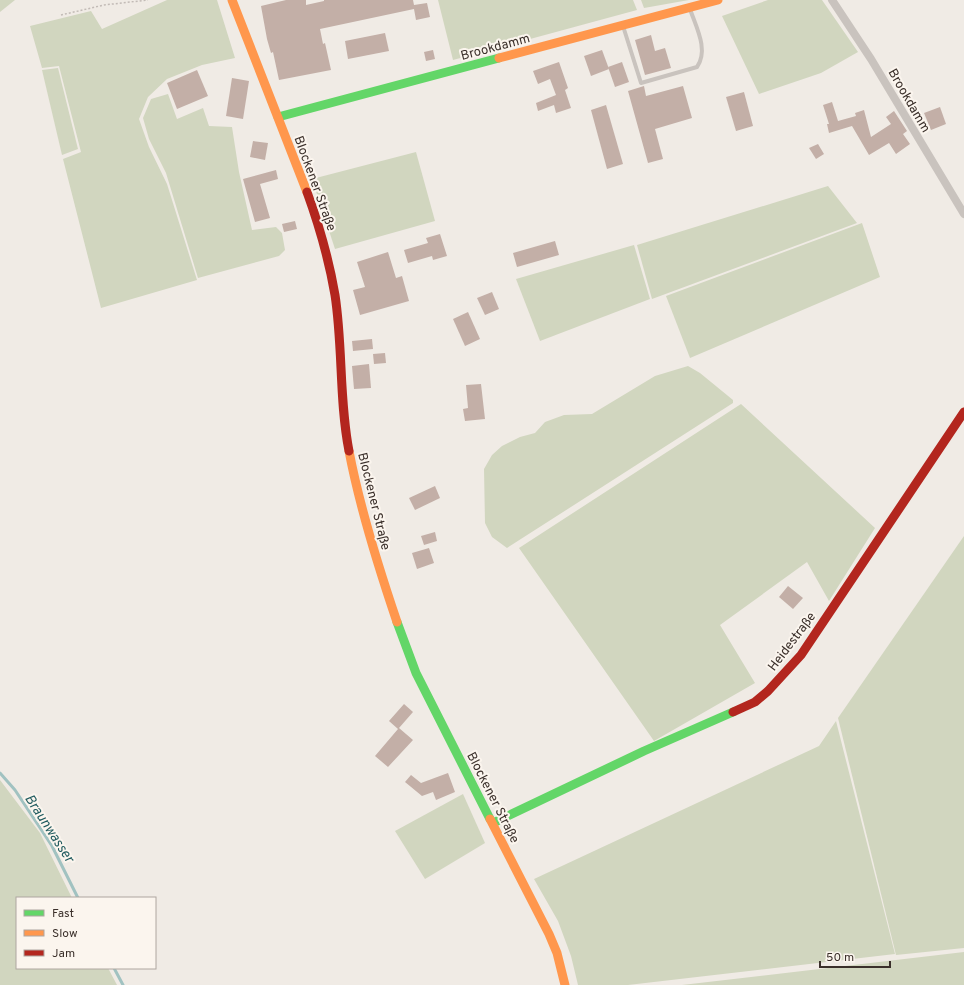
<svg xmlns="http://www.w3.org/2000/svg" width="964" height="985" font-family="Overpass,sans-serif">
<rect width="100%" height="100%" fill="#f0ebe5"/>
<g fill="#d1d6bf">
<path d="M 0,0 L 15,0 L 0,12 Z"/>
<path d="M 167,0 L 217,0 L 235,58 L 202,65 L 167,79 L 148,97 L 139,119 L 149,147 L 167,184 L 197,280 L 101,308 L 63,159 L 81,152 L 59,66 L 42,68 L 30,26 L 91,11 L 102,29 Z"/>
<path d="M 438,0 L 633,0 L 637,10 L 453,60 Z"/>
<path d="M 641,0 L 689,0 L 644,8 Z"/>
<path d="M 768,0 L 822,0 L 858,52 L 821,73 L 759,94 L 722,16 Z"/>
<path d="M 58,68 L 78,149 L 62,155 L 42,70 Z"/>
<path d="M 168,94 L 177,119 L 203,108 L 209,126 L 232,127 L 239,172 L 252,230 L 276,227 L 282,233 L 285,250 L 279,256 L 198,278 L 166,173 L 149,139 L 143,118 L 151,99 Z"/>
<path d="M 416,152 L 435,221 L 335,249 L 312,179 Z"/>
<path d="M 828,186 L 857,223 L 652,299 L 637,245 Z"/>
<path d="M 862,223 L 880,277 L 690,358 L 666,296 Z"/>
<path d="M 634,245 L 650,299 L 540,341 L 516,279 Z"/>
<path d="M 688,366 L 700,373 L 733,400 L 733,403 L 507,548 L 492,537 L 485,523 L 484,469 L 492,455 L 502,446 L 520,437 L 535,433 L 545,422 L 564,415 L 592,414 L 655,376 Z"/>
<path d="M 741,404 L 875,528 L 829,601 L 807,562 L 720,625 L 755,683 L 654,741 L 519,548 Z"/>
<path d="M 964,536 L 964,948 L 896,955 L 838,718 Z"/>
<path d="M 836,721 L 895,954 L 628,985 L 578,985 L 571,956 L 558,921 L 534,879 L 819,746 Z"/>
<path d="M 0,780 L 40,833 L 72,898 L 17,898 L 17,968 L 108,968 L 117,985 L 0,985 Z"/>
<path d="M 463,794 L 485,843 L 425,879 L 395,831 Z"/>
<path d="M 964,952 L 964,985 L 682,985 Z"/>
</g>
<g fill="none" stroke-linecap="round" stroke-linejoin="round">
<g stroke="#a1c2c1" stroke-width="3">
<path d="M 0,773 L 15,790 L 52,846 L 78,898"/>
<path d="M 114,968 L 123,985"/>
</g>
</g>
<g fill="#c3afa7">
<path d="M 286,0 L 306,0 L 306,5 L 324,1 L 324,0 L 413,0 L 414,5 L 427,3 L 430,17 L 416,20 L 414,9 L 320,29 L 323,44 L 325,43 L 331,70 L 279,80 L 273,52 L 271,53 L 267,39 L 261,6 Z"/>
<path d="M 385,33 L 389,51 L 348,59 L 345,41 Z"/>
<path d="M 651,35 L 655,51 L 665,48 L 671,68 L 645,75 L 635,40 Z"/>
<path d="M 433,50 L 435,59 L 426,61 L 424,52 Z"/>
<path d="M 602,50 L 609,69 L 591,76 L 584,56 Z"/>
<path d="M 559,62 L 568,88 L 565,90 L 571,108 L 556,113 L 554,105 L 538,111 L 536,103 L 556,95 L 550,79 L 538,84 L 533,71 Z"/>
<path d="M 622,62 L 629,82 L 615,87 L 608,67 Z"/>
<path d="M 197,70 L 208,96 L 177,109 L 167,83 Z"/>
<path d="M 232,78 L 249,81 L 243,119 L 226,116 Z"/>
<path d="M 644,86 L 646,96 L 683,86 L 692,118 L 655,129 L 663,159 L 648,163 L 628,91 Z"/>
<path d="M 744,92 L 753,126 L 736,131 L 726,97 Z"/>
<path d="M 832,102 L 838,121 L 856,116 L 855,113 L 864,110 L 871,137 L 891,124 L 886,117 L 894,111 L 907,131 L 903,134 L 910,144 L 896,154 L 889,143 L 869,155 L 852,126 L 829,133 L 827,124 L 829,124 L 823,105 Z"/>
<path d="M 606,105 L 623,164 L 607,169 L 591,110 Z"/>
<path d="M 940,107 L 946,124 L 931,130 L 924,113 Z"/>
<path d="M 253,141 L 268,143 L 265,160 L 250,157 Z"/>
<path d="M 818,144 L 824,154 L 816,159 L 809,148 Z"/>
<path d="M 276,170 L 278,179 L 260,184 L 270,218 L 255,222 L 243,179 Z"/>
<path d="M 295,221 L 297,229 L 284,232 L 282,224 Z"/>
<path d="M 440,234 L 447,256 L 433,260 L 432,256 L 408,263 L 404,250 L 428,243 L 426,238 Z"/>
<path d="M 555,241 L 559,255 L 517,267 L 513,253 Z"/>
<path d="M 388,252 L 396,278 L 402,276 L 409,301 L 360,315 L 353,290 L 365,287 L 357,262 Z"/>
<path d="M 492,292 L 499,309 L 485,315 L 477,298 Z"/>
<path d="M 468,312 L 480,339 L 465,346 L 453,319 Z"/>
<path d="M 372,339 L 373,349 L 353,351 L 352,341 Z"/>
<path d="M 385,353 L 386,363 L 374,364 L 373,354 Z"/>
<path d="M 369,364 L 371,388 L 354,389 L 352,366 Z"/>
<path d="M 481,384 L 485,419 L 465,421 L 463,409 L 468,408 L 466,385 Z"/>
<path d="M 435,486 L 440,498 L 415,510 L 409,498 Z"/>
<path d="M 435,532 L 437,541 L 424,545 L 421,536 Z"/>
<path d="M 429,548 L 434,563 L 417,569 L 412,553 Z"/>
<path d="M 788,586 L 803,598 L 793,609 L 779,597 Z"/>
<path d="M 404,704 L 413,712 L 399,728 L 413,740 L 388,767 L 375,756 L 398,729 L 389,721 Z"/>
<path d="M 448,773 L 455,792 L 436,800 L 433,792 L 422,796 L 405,782 L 411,775 L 421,783 Z"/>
</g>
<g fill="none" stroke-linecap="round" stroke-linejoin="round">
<path stroke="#c2bbb6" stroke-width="1.5" stroke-dasharray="2 2" stroke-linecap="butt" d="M 61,15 L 104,5 L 148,0"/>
<path stroke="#c9c3be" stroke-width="4" d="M 623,26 L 641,83 L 697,67 C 709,50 696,27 690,9"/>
<path stroke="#c9c3be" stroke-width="8" d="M 832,0 L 871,59 L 964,214"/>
<g stroke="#63d668" stroke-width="9">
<path d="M 278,117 L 499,58"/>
<path d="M 397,622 L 416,673 L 490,819"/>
<path d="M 493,823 L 644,751 L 733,712"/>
</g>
<g stroke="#ff974d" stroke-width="9">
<path d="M 232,0 L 307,192"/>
<path d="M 499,58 L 718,0"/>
<path d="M 349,451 C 360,509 378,566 397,622"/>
<path d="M 490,819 L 549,934 L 557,953 L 565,985"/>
</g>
<g stroke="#b3261e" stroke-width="9">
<path d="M 307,192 C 319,225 329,260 335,295 C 343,347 339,400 349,451"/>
<path d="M 733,712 L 755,702 L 768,691 L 801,655 L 964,412"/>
</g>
</g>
<g text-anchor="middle" stroke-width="4" stroke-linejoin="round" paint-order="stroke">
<g font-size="13" fill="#3b302b" stroke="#fbf5ee">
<text transform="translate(495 46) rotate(-15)" y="5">Brookdamm</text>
<text transform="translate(910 100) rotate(60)" y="5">Brookdamm</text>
<text transform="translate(316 183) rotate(70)" y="5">Blockener Straße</text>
<text transform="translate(375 501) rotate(76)" y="5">Blockener Straße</text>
<text transform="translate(791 641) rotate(-53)" y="5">Heidestraße</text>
<text transform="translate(494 797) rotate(63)" y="5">Blockener Straße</text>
</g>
<g font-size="14" font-style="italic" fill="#1f5a5e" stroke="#fbf5ee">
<text transform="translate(50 828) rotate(57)" y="5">Braunwasser</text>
</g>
</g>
<rect x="16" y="897" width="140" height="72" fill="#fbf5ee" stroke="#aea6a0"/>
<rect x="24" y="910" width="20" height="6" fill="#63d668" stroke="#aea6a0"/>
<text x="52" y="917" font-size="12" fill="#3b302b">Fast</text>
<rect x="24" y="930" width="20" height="6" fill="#ff974d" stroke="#aea6a0"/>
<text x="52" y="937" font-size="12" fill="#3b302b">Slow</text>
<rect x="24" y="950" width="20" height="6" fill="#b3261e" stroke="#aea6a0"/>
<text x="52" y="957" font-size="12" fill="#3b302b">Jam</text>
<path d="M820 961v6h70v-6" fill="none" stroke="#3b302b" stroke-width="2"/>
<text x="826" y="961" font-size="12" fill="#3b302b" stroke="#fbf5ee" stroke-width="3" paint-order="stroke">50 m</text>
</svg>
